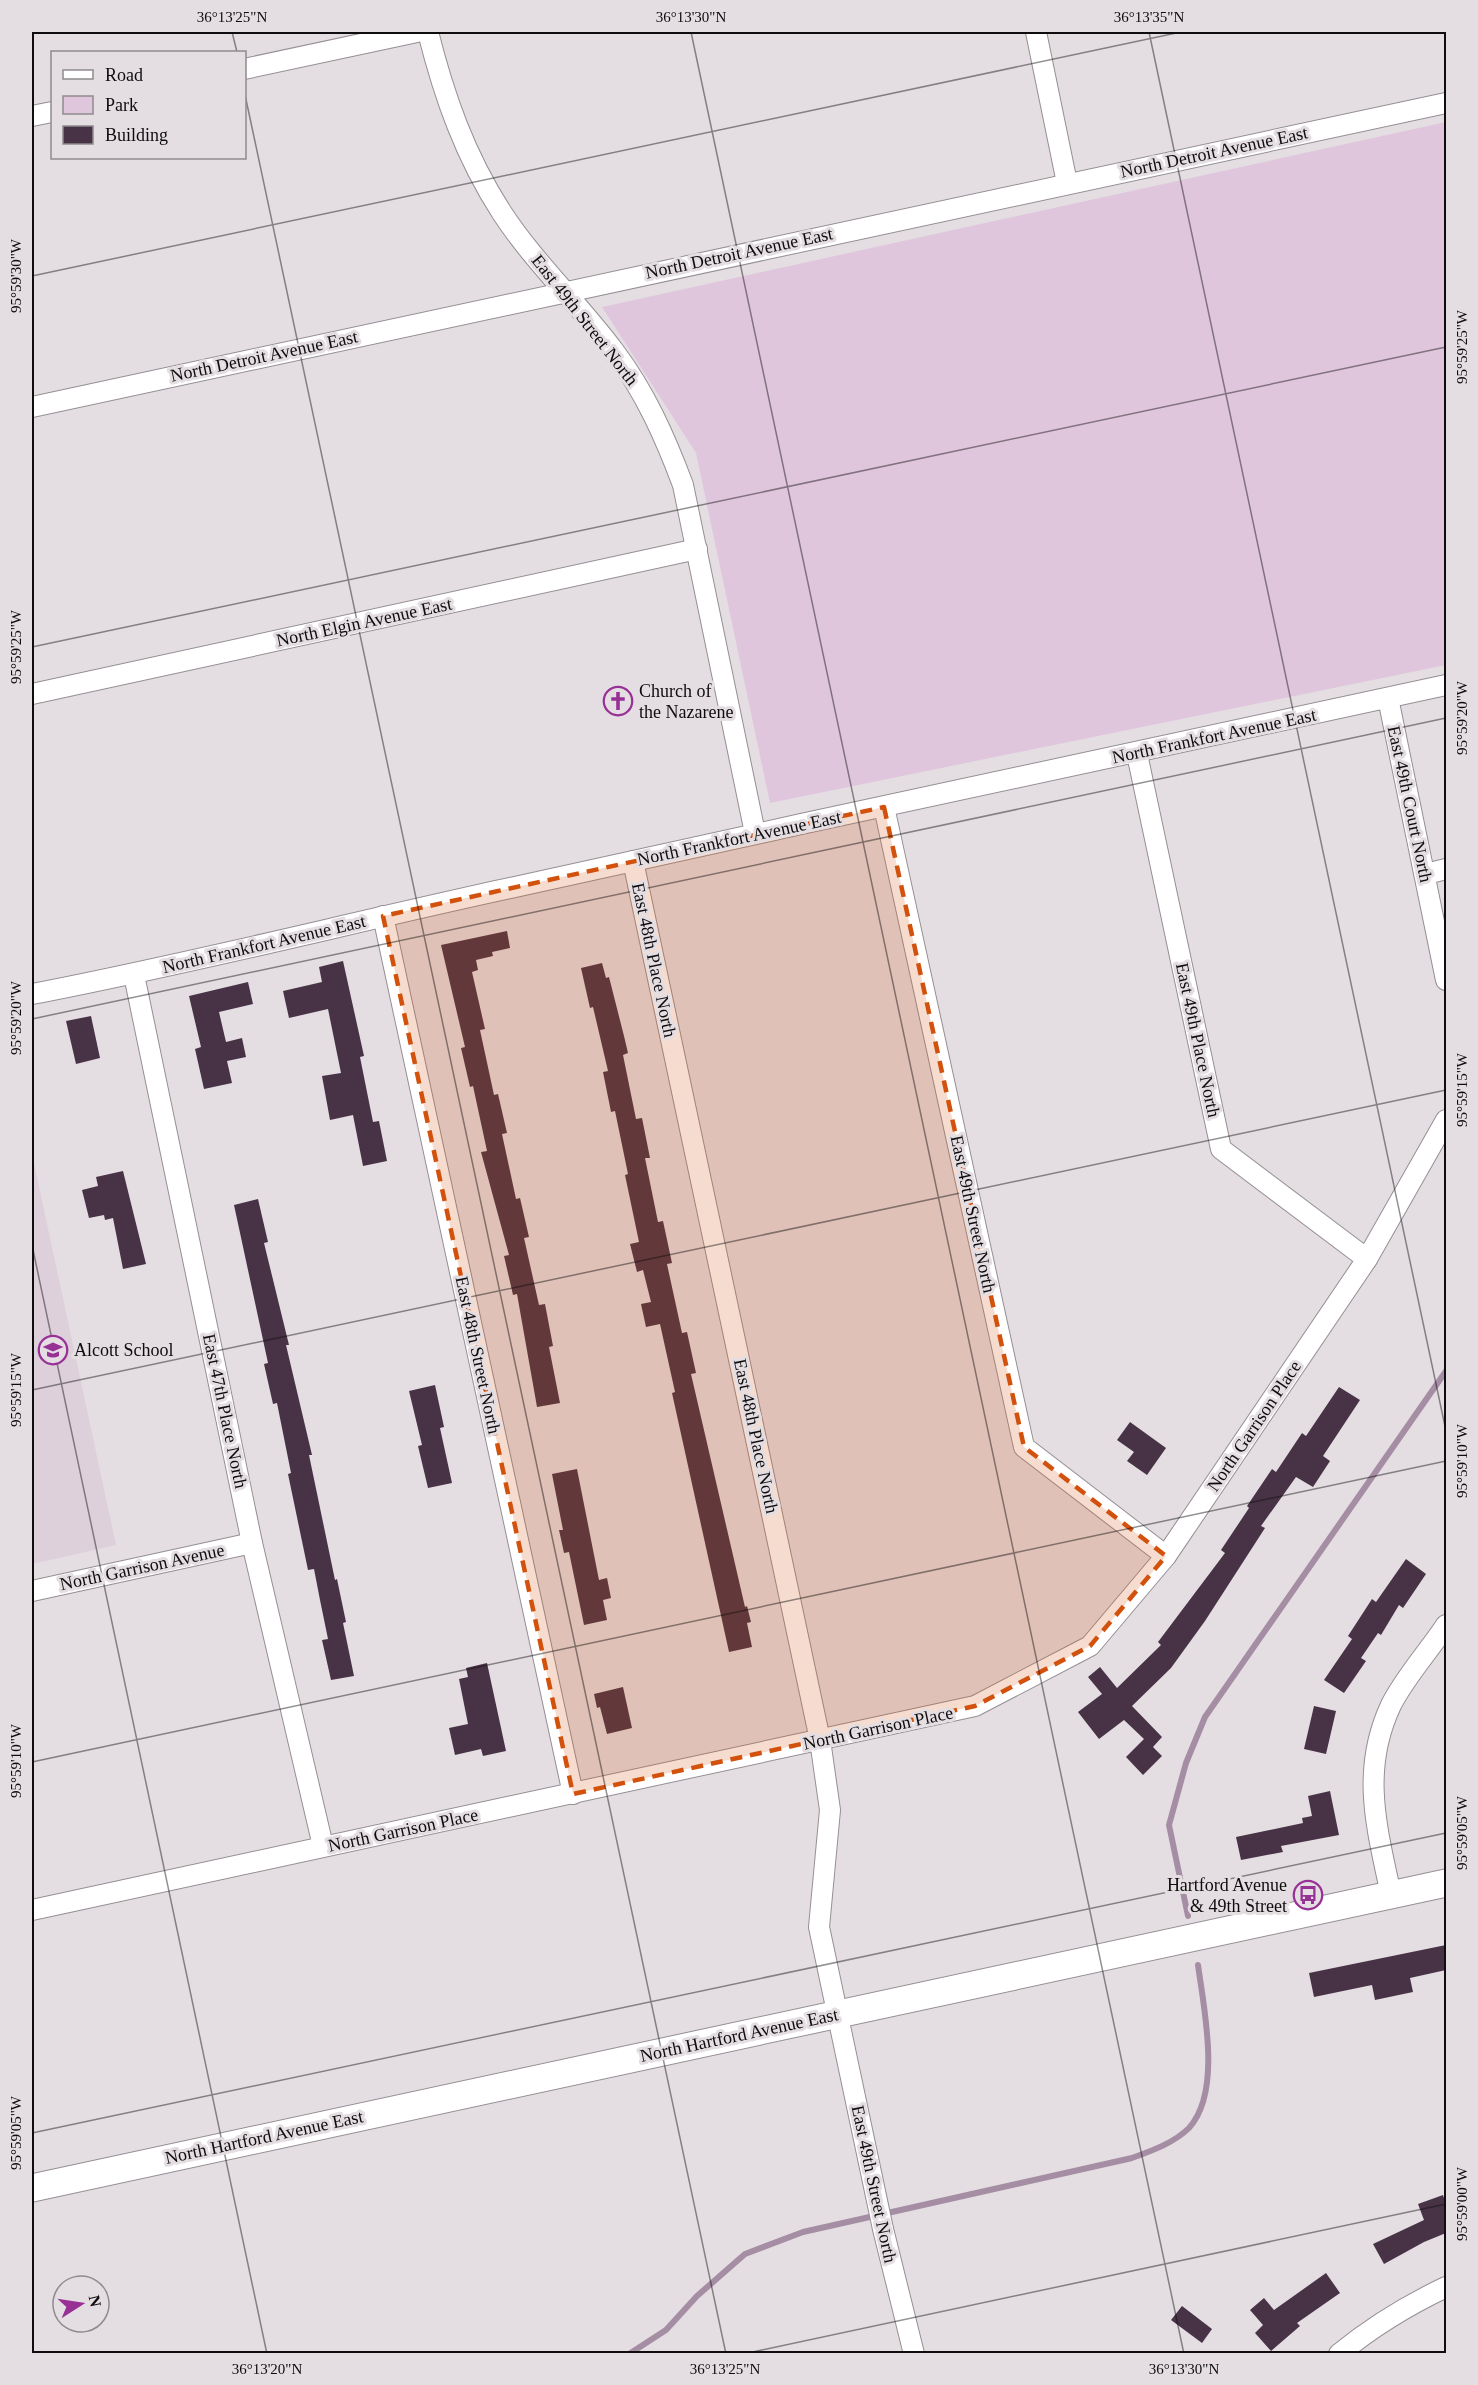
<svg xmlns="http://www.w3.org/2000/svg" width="1478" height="2385" font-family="'Times New Roman',serif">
<rect width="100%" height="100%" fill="#e4dee3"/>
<path fill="#ddd0db" d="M 32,1154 L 116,1545 L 32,1564 Z"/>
<path fill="#e0c6dd" d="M 1446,122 L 1446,665 L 770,803 L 696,453 L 602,307 Z"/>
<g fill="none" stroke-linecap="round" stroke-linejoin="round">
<g stroke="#a58da3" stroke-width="6">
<path d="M 1188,1916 L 1169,1825 L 1186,1763 L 1205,1717 L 1446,1371"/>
<path d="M 629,2354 L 666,2330 L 697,2296 L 745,2254 L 803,2232 L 1132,2158 C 1151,2151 1174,2143 1189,2128 C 1222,2092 1204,2009 1198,1965"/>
</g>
</g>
<g fill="#483346">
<path d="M 507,931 L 510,948 L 492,952 L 493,956 L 476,960 L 478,970 L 472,972 L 485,1029 L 480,1030 L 494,1095 L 498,1094 L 507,1133 L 502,1134 L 516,1199 L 520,1198 L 529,1237 L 524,1238 L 539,1305 L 545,1304 L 553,1346 L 549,1347 L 560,1403 L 537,1407 L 517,1294 L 513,1295 L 504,1256 L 509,1255 L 481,1152 L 487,1151 L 473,1086 L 470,1087 L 461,1048 L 465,1047 L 441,945 Z"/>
<path d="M 343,961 L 364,1056 L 360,1057 L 373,1122 L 379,1121 L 387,1161 L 363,1166 L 353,1115 L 330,1120 L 322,1076 L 341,1073 L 328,1009 L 289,1018 L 283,991 L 322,982 L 319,967 Z"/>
<path d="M 602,963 L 606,978 L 609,977 L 624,1036 L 628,1053 L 623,1055 L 636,1119 L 642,1118 L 650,1158 L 645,1158 L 658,1222 L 663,1221 L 672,1263 L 667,1264 L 682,1333 L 687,1332 L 696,1373 L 691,1374 L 745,1607 L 747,1606 L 751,1622 L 747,1623 L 752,1647 L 729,1652 L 672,1393 L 675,1392 L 660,1324 L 646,1327 L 641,1304 L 651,1302 L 643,1270 L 637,1272 L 630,1244 L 639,1242 L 625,1175 L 628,1174 L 615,1111 L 611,1112 L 603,1072 L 608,1071 L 593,1007 L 590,1008 L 581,968 Z"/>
<path d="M 248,982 L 253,1004 L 219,1012 L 226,1042 L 242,1038 L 246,1057 L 227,1061 L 232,1083 L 204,1089 L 195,1049 L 201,1047 L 189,996 Z"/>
<path d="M 91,1016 L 100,1058 L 76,1064 L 66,1021 Z"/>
<path d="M 123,1171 L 146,1264 L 123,1269 L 113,1218 L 105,1220 L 104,1215 L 89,1218 L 82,1190 L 98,1186 L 96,1177 Z"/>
<path d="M 258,1199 L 268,1242 L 264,1243 L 289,1345 L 286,1345 L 312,1455 L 309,1455 L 335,1580 L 337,1579 L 346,1622 L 343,1623 L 354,1676 L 331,1680 L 322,1640 L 328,1639 L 320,1600 L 314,1569 L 308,1570 L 288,1474 L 291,1473 L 277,1403 L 273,1404 L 264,1364 L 268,1363 L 234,1205 Z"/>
<path d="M 435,1385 L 444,1427 L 440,1428 L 452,1483 L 428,1488 L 418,1446 L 422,1445 L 409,1391 Z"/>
<path d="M 1339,1387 L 1360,1400 L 1323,1456 L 1330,1461 L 1313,1487 L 1296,1477 L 1261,1526 L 1265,1528 L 1205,1621 L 1171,1668 L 1132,1706 L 1162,1737 L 1153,1747 L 1162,1756 L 1143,1775 L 1126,1757 L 1144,1739 L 1124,1720 L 1099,1739 L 1078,1712 L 1102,1694 L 1088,1677 L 1100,1667 L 1117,1688 L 1161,1645 L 1158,1642 L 1225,1553 L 1221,1550 L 1249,1508 L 1247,1506 L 1272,1469 L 1276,1472 L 1302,1433 L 1306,1436 Z"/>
<path d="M 1130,1422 L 1166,1448 L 1147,1475 L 1127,1461 L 1134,1452 L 1117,1440 Z"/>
<path d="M 577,1469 L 599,1580 L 607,1578 L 611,1598 L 603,1600 L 607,1620 L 584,1625 L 569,1552 L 564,1553 L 559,1530 L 563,1530 L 552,1474 Z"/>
<path d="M 1406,1559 L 1426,1574 L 1403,1608 L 1399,1605 L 1381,1635 L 1378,1633 L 1361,1658 L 1366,1661 L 1344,1693 L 1324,1680 L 1352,1639 L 1348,1636 L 1372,1599 L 1376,1602 Z"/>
<path d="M 487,1663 L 506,1751 L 483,1756 L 481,1749 L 455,1755 L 449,1728 L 468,1724 L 459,1679 L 468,1677 L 466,1668 Z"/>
<path d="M 623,1687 L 632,1728 L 607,1734 L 600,1707 L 597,1708 L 594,1694 Z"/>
<path d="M 1314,1706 L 1336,1711 L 1326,1754 L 1304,1749 Z"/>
<path d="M 1330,1791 L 1339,1835 L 1281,1846 L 1283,1852 L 1241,1860 L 1236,1837 L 1303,1823 L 1302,1818 L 1312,1816 L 1308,1796 Z"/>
<path d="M 1446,1945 L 1446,1970 L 1410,1978 L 1413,1992 L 1375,2000 L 1372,1985 L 1314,1997 L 1309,1973 Z"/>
<path d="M 1443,2195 L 1446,2204 L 1446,2233 L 1424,2242 L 1384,2264 L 1373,2244 L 1424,2220 L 1418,2204 Z"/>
<path d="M 1326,2273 L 1340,2293 L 1297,2323 L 1300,2326 L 1271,2351 L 1255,2333 L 1263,2325 L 1250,2310 L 1264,2298 L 1274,2310 Z"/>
<path d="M 1182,2306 L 1212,2329 L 1202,2343 L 1171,2320 Z"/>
</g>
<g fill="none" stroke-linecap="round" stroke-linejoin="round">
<g stroke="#958f94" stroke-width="22">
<g id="street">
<path d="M 428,32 C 444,96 465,156 502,213 C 534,262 579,304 614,351 C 645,392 665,437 683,485 L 755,833"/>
<path d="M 1036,32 L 1067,183"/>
<path d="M 244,69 L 417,32"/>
<path d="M 32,116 L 52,112"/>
<path d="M 32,407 L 1446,103"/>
<path d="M 32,694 L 697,549"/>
<path d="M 1388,698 L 1446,980"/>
<path d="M 1137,754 L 1221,1149 L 1367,1259"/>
<path d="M 884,807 L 1024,1447 L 1166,1556"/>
<path d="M 633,861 L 820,1740 L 830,1810 L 819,1927 L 883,2229 L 914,2354"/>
<path d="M 1426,874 L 1446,869"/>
<path d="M 383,916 L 573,1794"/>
<path d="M 134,975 L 252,1543 L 323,1846"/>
<path d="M 32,994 C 194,963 353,922 515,887 C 825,818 1136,752 1446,685"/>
<path d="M 32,1591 L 252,1543"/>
<path d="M 1391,1895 C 1377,1828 1360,1771 1391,1705 C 1405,1677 1429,1651 1446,1625"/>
<path d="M 32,1910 L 975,1706 L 1090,1646 L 1166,1556 L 1367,1259 L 1446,1120"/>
<path d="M 1339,2354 C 1372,2327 1408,2305 1446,2287"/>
</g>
</g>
<g stroke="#958f94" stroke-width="29">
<path id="secondary" d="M 32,2188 L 1446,1883"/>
</g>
<use href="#street" stroke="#fff" stroke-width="20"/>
<use href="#secondary" stroke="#fff" stroke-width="27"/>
</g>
<path fill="#d2510c" fill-opacity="0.2" stroke="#d2510c" stroke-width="4.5" stroke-dasharray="12 8" stroke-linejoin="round" d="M 884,807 L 1024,1447 L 1166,1556 L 1090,1646 L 975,1706 L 573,1794 L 383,916 Z"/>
<path fill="none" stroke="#0e0c0d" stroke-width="1.5" stroke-opacity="0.45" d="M 232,32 L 237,52M 691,32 L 1184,2354M 1149,32 L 1446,1431M 244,90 L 726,2354M 32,276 L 1181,32M 32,647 L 1446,347M 32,1019 L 1446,718M 32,1245 L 267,2354M 32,1390 L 1446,1090M 32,1762 L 1446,1461M 32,2133 L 1446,1833M 743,2354 L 1446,2204"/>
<defs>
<g id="church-ring" transform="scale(1.5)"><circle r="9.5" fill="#e4dee3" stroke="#983195" stroke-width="1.5"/><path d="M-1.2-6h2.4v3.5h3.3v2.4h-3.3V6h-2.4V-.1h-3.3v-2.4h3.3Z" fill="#983195"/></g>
<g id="school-ring" transform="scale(1.5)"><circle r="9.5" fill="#e4dee3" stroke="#983195" stroke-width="1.5"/><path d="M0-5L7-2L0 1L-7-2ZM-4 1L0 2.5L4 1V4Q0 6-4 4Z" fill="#983195"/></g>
<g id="bus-ring" transform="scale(1.5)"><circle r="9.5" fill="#e4dee3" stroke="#983195" stroke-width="1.5"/><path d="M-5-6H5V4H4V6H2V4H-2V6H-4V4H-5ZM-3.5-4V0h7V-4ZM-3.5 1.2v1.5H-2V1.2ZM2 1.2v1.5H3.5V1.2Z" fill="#983195"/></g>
</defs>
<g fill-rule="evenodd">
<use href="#church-ring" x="618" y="701"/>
<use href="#school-ring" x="53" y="1350"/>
<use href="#bus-ring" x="1308" y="1895"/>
</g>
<g text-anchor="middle" stroke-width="6" stroke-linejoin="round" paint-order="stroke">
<g font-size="18" fill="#0e0c0d" stroke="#e4dee3">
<text transform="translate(1214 152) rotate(-12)" y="6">North Detroit Avenue East</text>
<text transform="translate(739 253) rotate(-12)" y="6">North Detroit Avenue East</text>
<text transform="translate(585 320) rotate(52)" y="6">East 49th Street North</text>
<text transform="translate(264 356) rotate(-12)" y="6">North Detroit Avenue East</text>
<text transform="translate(364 622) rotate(-12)" y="6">North Elgin Avenue East</text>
<text transform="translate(1214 736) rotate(-12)" y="6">North Frankfort Avenue East</text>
<text transform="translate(1410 804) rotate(78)" y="6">East 49th Court North</text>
<text transform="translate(739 838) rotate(-12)" y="6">North Frankfort Avenue East</text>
<text transform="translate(264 944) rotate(-13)" y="6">North Frankfort Avenue East</text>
<text transform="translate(654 960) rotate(78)" y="6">East 48th Place North</text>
<text transform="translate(1198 1040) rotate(78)" y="6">East 49th Place North</text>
<text transform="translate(973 1214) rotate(78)" y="6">East 49th Street North</text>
<text transform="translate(478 1355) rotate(78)" y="6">East 48th Street North</text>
<text transform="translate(225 1411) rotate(78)" y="6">East 47th Place North</text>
<text transform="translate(1254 1426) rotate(-56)" y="6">North Garrison Place</text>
<text transform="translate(756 1436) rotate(78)" y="6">East 48th Place North</text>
<text transform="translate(142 1567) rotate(-12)" y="6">North Garrison Avenue</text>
<text transform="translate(878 1728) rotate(-12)" y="6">North Garrison Place</text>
<text transform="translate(403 1830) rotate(-12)" y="6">North Garrison Place</text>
<text transform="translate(739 2035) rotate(-12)" y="6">North Hartford Avenue East</text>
<text transform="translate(264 2137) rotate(-12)" y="6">North Hartford Avenue East</text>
<text transform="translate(874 2184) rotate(78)" y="6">East 49th Street North</text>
</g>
<g font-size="18" fill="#0e0c0d" stroke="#e4dee3" text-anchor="start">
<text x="639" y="697">Church of<tspan x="639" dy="21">the Nazarene</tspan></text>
<text x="74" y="1356">Alcott School</text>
<text x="1287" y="1891" text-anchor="end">Hartford Avenue<tspan x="1287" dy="21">&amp; 49th Street</tspan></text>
</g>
</g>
<rect width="1478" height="2385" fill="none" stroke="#e4dee3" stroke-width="66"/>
<rect x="51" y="51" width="195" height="108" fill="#e4dee3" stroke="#8e8a8d" stroke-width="1.5"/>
<rect x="63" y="70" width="30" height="9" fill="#ffffff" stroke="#8e8a8d" stroke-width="1.5"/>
<text x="105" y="81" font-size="18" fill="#0e0c0d">Road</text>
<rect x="63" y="96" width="30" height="18" fill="#e0c6dd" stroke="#8e8a8d" stroke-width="1.5"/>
<text x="105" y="111" font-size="18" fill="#0e0c0d">Park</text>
<rect x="63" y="126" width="30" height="18" fill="#483346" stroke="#8e8a8d" stroke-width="1.5"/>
<text x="105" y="141" font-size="18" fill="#0e0c0d">Building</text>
<g transform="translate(81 2304) rotate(78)"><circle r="28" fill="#e4dee3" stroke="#8e8a8d" stroke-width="1.5"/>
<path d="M0-4.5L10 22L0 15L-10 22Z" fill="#983195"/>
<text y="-9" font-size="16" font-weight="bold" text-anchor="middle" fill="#0e0c0d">N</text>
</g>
<rect x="33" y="33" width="1412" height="2319" fill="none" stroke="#0e0c0d" stroke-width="2"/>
<g font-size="15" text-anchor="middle" fill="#0e0c0d">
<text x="232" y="22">36°13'25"N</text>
<text x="691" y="22">36°13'30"N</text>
<text x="1149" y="22">36°13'35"N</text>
<text transform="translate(16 276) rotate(-90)" y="5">95°59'30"W</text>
<text transform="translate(1462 347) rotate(-90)" y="5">95°59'25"W</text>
<text transform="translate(16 647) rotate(-90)" y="5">95°59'25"W</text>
<text transform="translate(1462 718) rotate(-90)" y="5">95°59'20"W</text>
<text transform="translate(16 1018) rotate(-90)" y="5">95°59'20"W</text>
<text transform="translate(1462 1090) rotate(-90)" y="5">95°59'15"W</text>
<text transform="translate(16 1390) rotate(-90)" y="5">95°59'15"W</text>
<text transform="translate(1462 1461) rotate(-90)" y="5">95°59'10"W</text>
<text transform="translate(16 1761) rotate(-90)" y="5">95°59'10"W</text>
<text transform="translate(1462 1833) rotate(-90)" y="5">95°59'05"W</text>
<text transform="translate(16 2133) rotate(-90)" y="5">95°59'05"W</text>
<text transform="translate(1462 2204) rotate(-90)" y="5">95°59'00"W</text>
<text x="267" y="2374">36°13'20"N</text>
<text x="725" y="2374">36°13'25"N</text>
<text x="1184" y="2374">36°13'30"N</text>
</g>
</svg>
